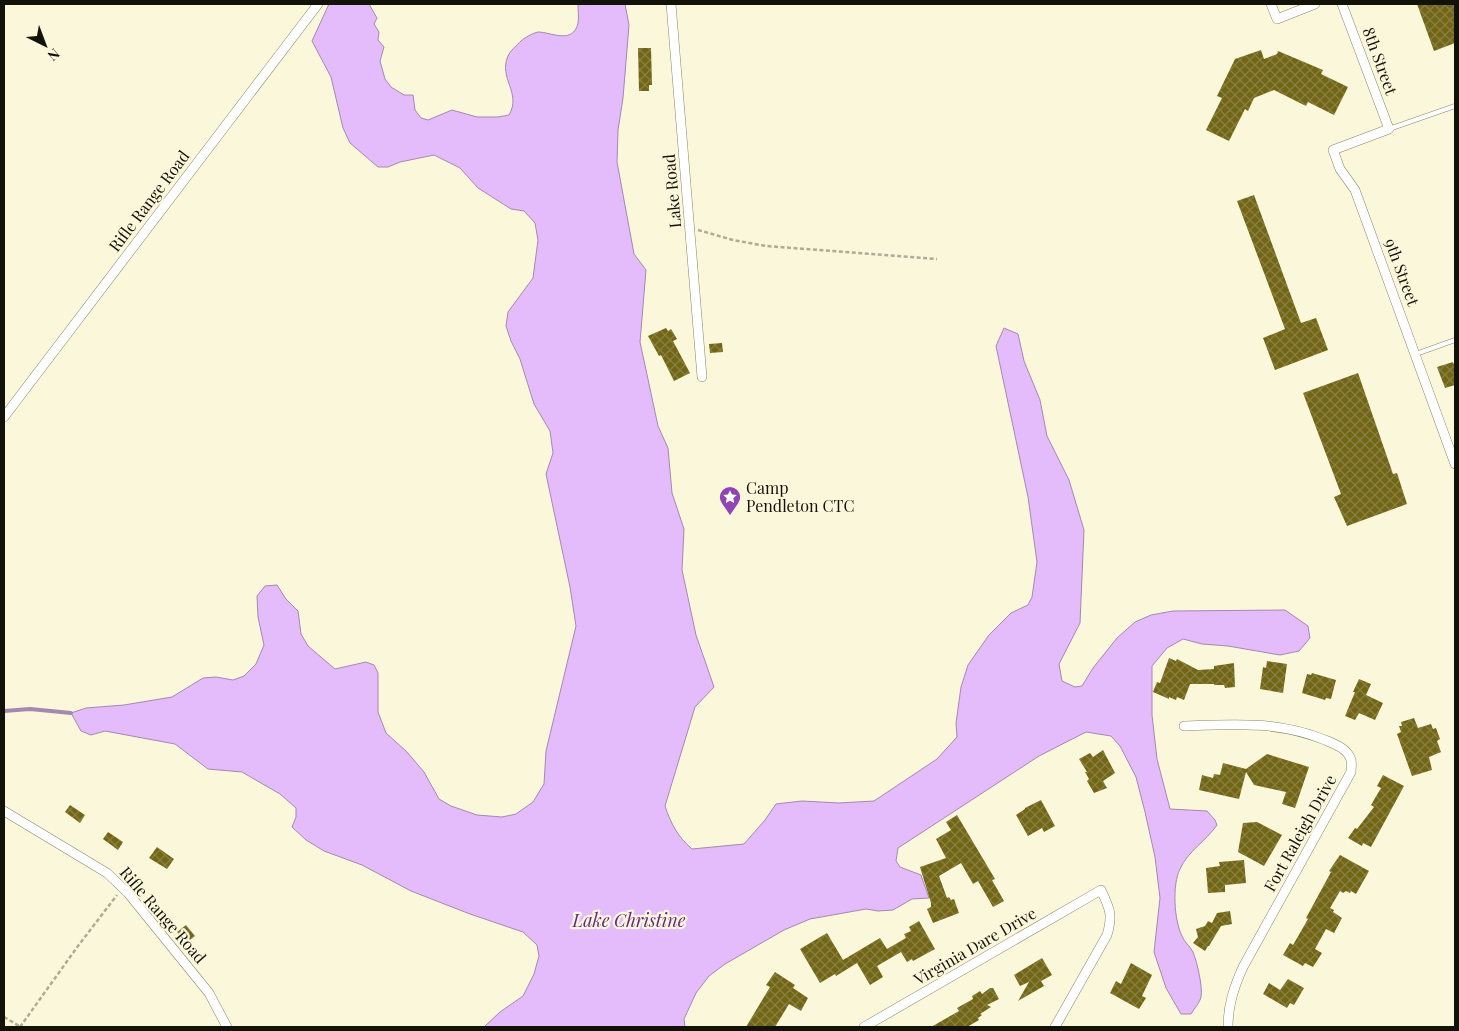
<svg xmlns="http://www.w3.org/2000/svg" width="1459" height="1031" font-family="'Playfair Display',serif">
<defs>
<pattern id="building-cross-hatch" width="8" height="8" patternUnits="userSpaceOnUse" patternTransform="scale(1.25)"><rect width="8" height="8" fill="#726614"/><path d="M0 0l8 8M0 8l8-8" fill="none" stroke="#877f44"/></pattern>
</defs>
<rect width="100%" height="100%" fill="#fbf7db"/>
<path fill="#e4bbfb" stroke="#a588b2" d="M 329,4 L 369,4 L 377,18 L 374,24 L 379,32 L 378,40 L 384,47 L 380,61 L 385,79 L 391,87 L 404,95 L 413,95 L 415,110 L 421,118 L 428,120 L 452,110 L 477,117 L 498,117 L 509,115 C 522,93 498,78 508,56 C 510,51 517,45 521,41 C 524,38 533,33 538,32 C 551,32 573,45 578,23 C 579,17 578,10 578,4 L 625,4 L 629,25 L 623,98 L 618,130 L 617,162 L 634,254 L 646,270 L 640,342 L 658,426 L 668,448 L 672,493 L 684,529 L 682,570 L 696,635 L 714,687 L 695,707 L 665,806 C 671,824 678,837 692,849 L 744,844 L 765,820 L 776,804 L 802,801 L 839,803 L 874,801 L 937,759 L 957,737 L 956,723 L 961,687 L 968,665 L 989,635 L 1011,613 L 1028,605 L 1032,597 L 1037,562 L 1028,497 L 996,346 L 1004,328 L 1018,334 L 1024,361 L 1040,400 L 1047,436 L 1069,480 L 1084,530 L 1080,623 L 1059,664 L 1062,681 L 1075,687 L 1082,686 L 1093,668 L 1117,638 L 1135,622 L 1151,615 L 1173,611 L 1285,610 L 1308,626 L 1310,638 L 1299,651 L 1280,655 L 1228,646 L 1202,644 L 1183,639 L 1167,648 L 1152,666 L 1152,715 L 1157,759 L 1170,809 L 1207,811 L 1215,820 L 1217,825 C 1206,841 1188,851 1180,869 C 1172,885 1174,920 1182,936 C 1184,942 1190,946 1193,952 C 1197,962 1203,987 1201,997 C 1200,1002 1194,1009 1191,1014 L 1181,1014 L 1166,988 L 1154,952 L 1160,898 L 1155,857 L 1145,812 L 1136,777 L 1120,746 L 1111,736 L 1086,732 L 1039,756 L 898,848 L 896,861 L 900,867 L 921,875 L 929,898 L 912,899 L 893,910 L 878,911 L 866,909 L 810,919 L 784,930 L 725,964 L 709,976 L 696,993 L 684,1019 L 685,1027 L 484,1027 L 500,1012 L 523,996 L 534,974 L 539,956 L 537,945 L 523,932 L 470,914 L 411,891 L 362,865 L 324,851 L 306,840 L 292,827 L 296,817 L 296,808 L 280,794 L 242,772 L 208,769 L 175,744 L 105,731 L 91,735 L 81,731 L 71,713 L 86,708 L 124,705 L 172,697 L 203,678 L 216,677 L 233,680 L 244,676 L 256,664 L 264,645 L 258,617 L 257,596 L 265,586 L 277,585 L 286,599 L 298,611 L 301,634 L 308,646 L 335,669 L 366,662 L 374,665 L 378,673 L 378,712 L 386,733 L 407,752 L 424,772 L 439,799 L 451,806 L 477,815 L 502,817 L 516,814 L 533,802 L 544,784 L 546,751 L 576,626 L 570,587 L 546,474 L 553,453 L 550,431 L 534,404 L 520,359 L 511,341 L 506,326 L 508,312 L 533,278 L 538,240 L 535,223 L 524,211 L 511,209 L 478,188 L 460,168 L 434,155 L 400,162 L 388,167 L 378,167 L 350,143 L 343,128 L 331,77 L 312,41 Z"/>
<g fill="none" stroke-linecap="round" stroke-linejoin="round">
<path stroke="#a588b2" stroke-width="4" d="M 4,711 L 30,709 L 71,713"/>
</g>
<g fill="url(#building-cross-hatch)">
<path d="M 1417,4 L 1455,4 L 1455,43 L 1434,51 Z"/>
<path d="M 638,48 L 651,48 L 652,85 L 649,85 L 649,91 L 639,91 Z"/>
<path d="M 1261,50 L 1264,59 L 1277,54 L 1278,51 L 1323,70 L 1321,74 L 1348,87 L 1334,115 L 1308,102 L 1306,106 L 1274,90 L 1254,98 L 1248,111 L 1245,109 L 1229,141 L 1206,130 L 1222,98 L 1217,96 L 1235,59 Z"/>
<path d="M 1254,195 L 1301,323 L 1316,318 L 1328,350 L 1275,370 L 1263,338 L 1285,329 L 1237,201 Z"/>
<path d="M 666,328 L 668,331 L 671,329 L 677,339 L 673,341 L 690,373 L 674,381 L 661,355 L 659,356 L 648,336 Z"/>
<path d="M 722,343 L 723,352 L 710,353 L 709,344 Z"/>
<path d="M 1453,362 L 1455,367 L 1455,385 L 1445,388 L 1437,367 Z"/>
<path d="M 1358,373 L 1393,474 L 1397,473 L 1407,504 L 1347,526 L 1334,497 L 1341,494 L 1303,393 Z"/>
<path d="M 1169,658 L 1176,661 L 1177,659 L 1198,670 L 1214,669 L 1214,666 L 1234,663 L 1235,687 L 1225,688 L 1224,685 L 1214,685 L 1214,684 L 1190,684 L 1184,700 L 1177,697 L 1176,700 L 1169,697 L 1169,699 L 1153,692 L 1157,682 L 1160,683 Z"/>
<path d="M 1267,661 L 1287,664 L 1283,693 L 1260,689 L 1263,667 L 1266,668 Z"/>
<path d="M 1312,673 L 1336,680 L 1331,699 L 1326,698 L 1325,700 L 1302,693 L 1307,674 L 1311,675 Z"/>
<path d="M 1359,679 L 1371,684 L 1366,695 L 1383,703 L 1375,720 L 1359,713 L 1355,720 L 1345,716 L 1355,692 L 1353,692 Z"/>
<path d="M 1414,718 L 1418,728 L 1431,724 L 1433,729 L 1436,728 L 1440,739 L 1437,741 L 1441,752 L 1429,757 L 1432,770 L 1412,776 L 1397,734 L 1401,732 L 1399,726 L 1402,726 L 1401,722 Z"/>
<path d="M 1103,750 L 1115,773 L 1103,781 L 1107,788 L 1094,793 L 1087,781 L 1089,779 L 1085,772 L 1087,772 L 1079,759 L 1090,753 L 1093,757 Z"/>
<path d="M 1267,754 L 1309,767 L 1295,808 L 1282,804 L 1286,792 L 1254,785 L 1246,772 L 1239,799 L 1199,790 L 1202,775 L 1213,778 L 1214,774 L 1220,775 L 1223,763 L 1246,769 Z"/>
<path d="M 1383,775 L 1404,786 L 1371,847 L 1363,843 L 1362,846 L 1348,838 L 1355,828 L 1357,829 L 1374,807 L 1371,805 L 1381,788 L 1377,786 Z"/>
<path d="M 1041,800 L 1055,826 L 1044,832 L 1042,828 L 1028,836 L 1016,815 L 1025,809 L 1025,808 Z"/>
<path d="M 70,805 L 85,815 L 80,823 L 65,812 Z"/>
<path d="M 957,815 L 995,879 L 992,880 L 1004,901 L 993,907 L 978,881 L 973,884 L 961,863 L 939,876 L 947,898 L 949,897 L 951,900 L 954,899 L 959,913 L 933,923 L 927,909 L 931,907 L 931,903 L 920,867 L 946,858 L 936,839 L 951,830 L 946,822 Z"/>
<path d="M 1257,822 L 1282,835 L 1264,866 L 1238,852 L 1243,823 Z"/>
<path d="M 108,832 L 123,842 L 118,850 L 103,839 Z"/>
<path d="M 157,847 L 174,859 L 167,869 L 149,858 Z"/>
<path d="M 1340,855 L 1369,871 L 1356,894 L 1351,891 L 1350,893 L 1346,891 L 1343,893 L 1340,891 L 1330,908 L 1334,910 L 1333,912 L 1342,918 L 1334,933 L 1326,929 L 1315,949 L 1322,953 L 1313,967 L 1305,963 L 1303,966 L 1283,955 L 1290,943 L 1293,945 L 1308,919 L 1306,918 L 1331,872 L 1329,871 Z"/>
<path d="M 1244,860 L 1246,883 L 1225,885 L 1225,892 L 1208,893 L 1206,868 L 1220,866 L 1219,862 Z"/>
<path d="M 1230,911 L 1232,924 L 1221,926 L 1209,946 L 1208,946 L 1205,951 L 1193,943 L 1198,937 L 1196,929 L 1205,926 L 1208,921 L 1212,923 L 1217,913 Z"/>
<path d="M 919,921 L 935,949 L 913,961 L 912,959 L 907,962 L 901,952 L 877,966 L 883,977 L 870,985 L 857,963 L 836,976 L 835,974 L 820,983 L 800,949 L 827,933 L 843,960 L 880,938 L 887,949 L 906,938 L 904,934 L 911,931 L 909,927 Z"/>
<path d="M 186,925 L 195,936 L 186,943 L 177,932 Z"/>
<path d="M 1042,958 L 1052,975 L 1041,981 L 1044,986 L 1018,1001 L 1029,982 L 1020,986 L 1014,975 Z"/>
<path d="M 1131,963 L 1152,975 L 1142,996 L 1146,998 L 1139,1009 L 1110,993 L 1116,981 L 1121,984 Z"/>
<path d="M 775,972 L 795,985 L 793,988 L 808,998 L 801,1011 L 789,1004 L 775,1027 L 746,1027 L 770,987 L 766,985 Z"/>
<path d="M 1288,979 L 1304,988 L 1294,1005 L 1290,1003 L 1287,1008 L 1263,994 L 1269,983 L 1280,990 Z"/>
<path d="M 990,988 L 993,988 L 999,999 L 987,1005 L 991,1007 L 980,1014 L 982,1015 L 978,1018 L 979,1020 L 967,1027 L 931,1027 L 959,1011 L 957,1008 L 973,999 L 972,996 L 980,991 L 982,994 Z"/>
</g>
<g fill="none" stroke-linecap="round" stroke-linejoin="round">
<g stroke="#8b876e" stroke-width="5.5">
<g id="service">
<path d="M 1389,129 L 1455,106"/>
<path d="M 1416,354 L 1455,340"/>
</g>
</g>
<g stroke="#8b876e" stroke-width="10">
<g id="minor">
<path d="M 671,4 L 702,377"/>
<path d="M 1271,4 L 1277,19 L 1315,4"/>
<path d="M 1342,4 L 1389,129 L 1333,150 L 1340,169 L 1355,190 L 1455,464"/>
<path d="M 4,417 L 318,4"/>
<path d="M 1184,726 C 1233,724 1279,721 1325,740 C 1335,744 1348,749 1351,760 C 1352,764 1351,769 1351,772 L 1243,967 C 1234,987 1228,1005 1228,1027"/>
<path d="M 4,811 L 107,873 L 128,893 L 209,993 L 227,1027"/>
<path d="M 864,1027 L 1101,890 C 1110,909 1113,915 1107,935 L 1055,1027"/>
</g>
</g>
<g stroke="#afac96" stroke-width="2.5" stroke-dasharray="4 2.5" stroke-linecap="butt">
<path d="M 698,230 L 733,240 L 766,246 L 937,259"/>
<path d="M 4,1017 L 21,1027"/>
<path d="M 20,1027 L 78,946 L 117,895"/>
</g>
<use href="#service" stroke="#fff" stroke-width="4.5"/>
<use href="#minor" stroke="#fff" stroke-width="9"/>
</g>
<defs>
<g id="sight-pin" transform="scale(1.125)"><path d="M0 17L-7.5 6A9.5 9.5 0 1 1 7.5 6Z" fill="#9144b5" stroke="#fbf7db"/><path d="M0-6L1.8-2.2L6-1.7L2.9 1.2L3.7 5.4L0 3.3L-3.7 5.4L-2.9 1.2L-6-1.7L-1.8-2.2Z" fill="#fff"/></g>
</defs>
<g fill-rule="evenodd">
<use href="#sight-pin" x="730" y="497"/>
</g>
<g text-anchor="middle" stroke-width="4.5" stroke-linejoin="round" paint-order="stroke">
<g font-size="16" fill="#131209" stroke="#fbf7db">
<text transform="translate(1380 61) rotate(70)" y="6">8th Street</text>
<text transform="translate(672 191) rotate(-95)" y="6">Lake Road</text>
<text transform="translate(149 201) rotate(-53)" y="6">Rifle Range Road</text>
<text transform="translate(1402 272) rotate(70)" y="6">9th Street</text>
<text transform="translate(1300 833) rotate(-61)" y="6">Fort Raleigh Drive</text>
<text transform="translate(163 915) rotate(49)" y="6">Rifle Range Road</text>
<text transform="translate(975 946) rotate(-30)" y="6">Virginia Dare Drive</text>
</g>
<g font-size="16" fill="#131209" stroke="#fbf7db" text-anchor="start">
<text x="746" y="494">Camp<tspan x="746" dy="18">Pendleton CTC</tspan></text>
</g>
<g font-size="18" font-style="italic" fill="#662783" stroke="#fbf7db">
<text x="629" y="927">Lake Christine</text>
</g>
</g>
<rect width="1459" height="1031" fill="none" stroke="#131209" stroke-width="10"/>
<g transform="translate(45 45) rotate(138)" stroke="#fbf7db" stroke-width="4" paint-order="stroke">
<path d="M0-4L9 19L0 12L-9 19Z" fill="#131209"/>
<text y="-8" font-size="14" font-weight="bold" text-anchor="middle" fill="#131209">N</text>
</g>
</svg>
